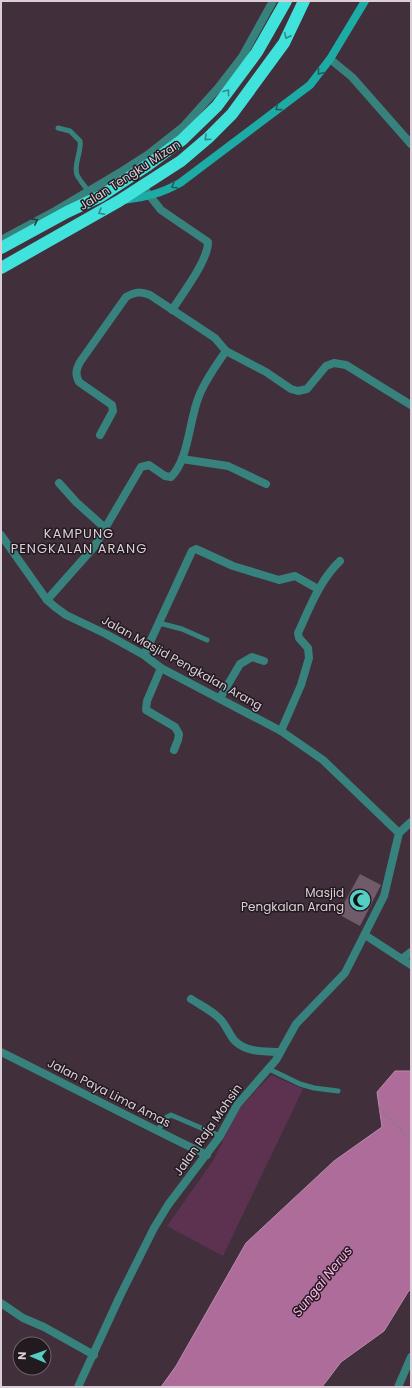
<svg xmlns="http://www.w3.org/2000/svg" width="412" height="1388" font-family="Poppins,sans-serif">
<rect width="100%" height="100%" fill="#412f3c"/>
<path fill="#5d3251" d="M 271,1075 L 303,1089 L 223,1256 L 167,1226 L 213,1161 L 238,1110 Z"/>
<path fill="#ae6c9b" stroke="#bc8aad" d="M 395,1071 L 411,1071 L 411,1289 L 408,1292 L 384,1331 L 341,1362 L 322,1387 L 161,1387 L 176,1366 L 246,1243 L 334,1161 L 382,1127 L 377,1092 Z"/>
<path fill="#6f5b69" d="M 360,874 L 381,885 L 360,926 L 338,914 Z"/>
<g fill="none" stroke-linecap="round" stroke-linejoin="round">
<path stroke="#897a85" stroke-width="2" stroke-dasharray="2 3" stroke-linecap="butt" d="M 379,1108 L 408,1137"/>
<g stroke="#37827d" stroke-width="5">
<path d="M 58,128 L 70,131 L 80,141 C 82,152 73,164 77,175 C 80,181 85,186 88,191"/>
<path d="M 159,623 L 182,629 L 207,640"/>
<path d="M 269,1069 L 300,1084 L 314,1088 L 338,1091"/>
<path d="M 157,1131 L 167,1117 L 171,1115 L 220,1136"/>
</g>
<g stroke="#37827d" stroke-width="8">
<path d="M 330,59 L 352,77 L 411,144"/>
<path d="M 146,191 L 161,210 L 208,242 C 208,261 182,294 172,310"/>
<path d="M 1,240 L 55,211 L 119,173 L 150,153 L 183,127 L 218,88 L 242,57 L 273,1"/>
<path d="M 100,435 L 113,411 L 112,405 L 79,382 C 75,374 76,370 80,362 L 126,297 C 135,292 140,291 150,295 L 215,338 L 226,351"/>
<path d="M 182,459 L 228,466 L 266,484"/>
<path d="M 59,483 L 76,502 L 105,528"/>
<path d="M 1,535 L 47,600 L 55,607 L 66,615 L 106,634 L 144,655 L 161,668 L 281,731 L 323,760 L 399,833"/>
<path d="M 47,600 L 94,547 L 141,467 L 149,465 L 165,476 L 171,477 C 189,459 189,420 199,396 C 205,381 216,365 226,351 L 266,372 L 291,389 L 298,391 L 307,389 L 326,366 L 334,363 L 346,365 L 411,405"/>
<path d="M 144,655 L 192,551 L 196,549 L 233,566 L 279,580 L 295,576 L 318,589"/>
<path d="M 161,668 L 147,701 L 146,710 L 175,727 L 179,734 L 178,740 L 174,750"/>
<path d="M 220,698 L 240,664 L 252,657 L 264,661"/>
<path d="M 281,731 L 301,685 L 309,658 L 308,648 L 299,638 L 298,633 C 310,607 320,580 340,561"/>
<path d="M 399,833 L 411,822"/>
<path d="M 365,935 L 411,965"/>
<path d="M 402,959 L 411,952"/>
<path d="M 191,999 C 200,1005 211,1010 219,1018 C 226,1024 229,1035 235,1041 C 247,1053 265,1051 280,1052"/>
<path d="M 1,1052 C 70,1086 138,1122 207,1155"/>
<path d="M 1,1303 L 23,1318 L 44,1327 L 94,1355"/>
<path d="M 78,1387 L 120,1296 L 154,1228 L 168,1205 L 220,1136 L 237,1105 L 276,1060 L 296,1024 L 345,973 L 384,896 L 399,833"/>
<path d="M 398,1387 L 411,1357"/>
</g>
<path stroke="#1daca5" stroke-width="8" d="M 124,200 C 146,197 160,194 180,183 L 310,85 L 330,59 L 365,1"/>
<g stroke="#40e3db" stroke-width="12">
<path d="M 1,248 L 67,212 L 101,196 L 148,165 L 182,140 L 217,106 L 257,52 L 286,1"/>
<path d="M 1,268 L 119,201 L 181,161 L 208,138 L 232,114 L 284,43 L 304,1"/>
</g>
</g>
<defs><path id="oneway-chevron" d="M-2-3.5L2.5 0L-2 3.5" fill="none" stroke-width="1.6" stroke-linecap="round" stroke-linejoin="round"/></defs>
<g stroke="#338987">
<use href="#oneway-chevron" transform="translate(287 36) rotate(116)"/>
<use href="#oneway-chevron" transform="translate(227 92) rotate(-53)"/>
<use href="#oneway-chevron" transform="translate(207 138) rotate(138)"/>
<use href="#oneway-chevron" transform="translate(101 212) rotate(151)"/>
</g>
<g stroke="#205c5c">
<use href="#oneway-chevron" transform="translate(320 72) rotate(128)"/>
<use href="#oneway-chevron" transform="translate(278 108) rotate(143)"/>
<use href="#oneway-chevron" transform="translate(174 186) rotate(150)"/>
</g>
<use stroke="#29393c" href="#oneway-chevron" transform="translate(35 221) rotate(-28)"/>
<defs>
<g id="mosque-disc" transform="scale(1.15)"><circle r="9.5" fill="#55cec6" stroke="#231a20"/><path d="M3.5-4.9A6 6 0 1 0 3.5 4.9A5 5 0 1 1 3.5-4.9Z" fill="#111"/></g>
</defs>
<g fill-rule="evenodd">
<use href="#mosque-disc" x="360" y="900"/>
</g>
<g text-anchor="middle" stroke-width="3" stroke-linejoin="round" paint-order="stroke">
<g font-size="12" fill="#dbcfd7" stroke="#231a20">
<text transform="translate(130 175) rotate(-33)" y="4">Jalan Tengku Mizan</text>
<text transform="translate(182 663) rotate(29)" y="4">Jalan Masjid Pengkalan Arang</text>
<text transform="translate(109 1093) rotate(27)" y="4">Jalan Paya Lima Amas</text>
<text transform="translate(208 1130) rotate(-55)" y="4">Jalan Raja Mohsin</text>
</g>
<g font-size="12" fill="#dbcfd7" stroke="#231a20" text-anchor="end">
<text x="344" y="897">Masjid<tspan x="344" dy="14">Pengkalan Arang</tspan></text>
</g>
<g font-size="13" letter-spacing="1" fill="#dbcfd7" stroke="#231a20">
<text x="79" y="538">KAMPUNG<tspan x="79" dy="15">PENGKALAN ARANG</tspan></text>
</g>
<g font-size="13" font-style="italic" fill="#feb4e8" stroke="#231a20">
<text transform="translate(322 1281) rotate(-51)" y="5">Sungai Nerus</text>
</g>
</g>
<rect width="412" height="1388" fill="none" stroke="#dbcfd7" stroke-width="4"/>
<g transform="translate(32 1356) rotate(272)"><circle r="19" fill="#231a20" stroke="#6d6269"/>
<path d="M0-3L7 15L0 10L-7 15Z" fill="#55cec6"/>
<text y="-6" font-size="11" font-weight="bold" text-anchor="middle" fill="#dbcfd7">N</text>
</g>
</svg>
